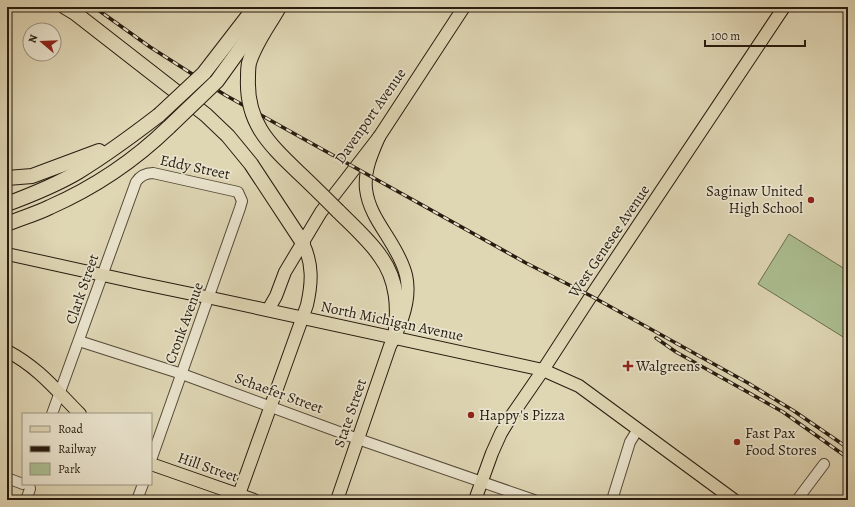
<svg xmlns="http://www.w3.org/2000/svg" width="855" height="507" font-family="Alegreya,serif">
<rect width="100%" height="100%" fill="#dfd6b4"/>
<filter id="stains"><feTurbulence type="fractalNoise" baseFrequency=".005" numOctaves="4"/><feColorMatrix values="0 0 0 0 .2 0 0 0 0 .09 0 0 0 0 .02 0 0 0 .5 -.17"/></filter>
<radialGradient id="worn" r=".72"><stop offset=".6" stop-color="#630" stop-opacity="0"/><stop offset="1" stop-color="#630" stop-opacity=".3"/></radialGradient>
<path fill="#acbf91" stroke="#6a6e50" d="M 789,234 L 848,271 L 848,340 L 758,284 Z"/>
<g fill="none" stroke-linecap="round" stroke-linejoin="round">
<g stroke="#554a38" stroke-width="12">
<g id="minor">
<path d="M 79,341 L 182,374 L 358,439 L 534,500"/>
<path d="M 52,414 L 136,182 C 140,176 145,173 153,173 L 238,192 L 242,201 L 240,208 L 151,460"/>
<path d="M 7,478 L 23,484"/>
<path d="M 26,500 L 30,489 L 29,484"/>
<path d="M 137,500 L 143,484"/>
<path d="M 612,500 L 630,442 L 638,429"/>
<path d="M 797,500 L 824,464"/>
</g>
</g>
<g stroke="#271c0f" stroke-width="14">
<g id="major">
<path d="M 7,254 L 139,283 L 216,299 L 543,370 L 579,386 L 734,500"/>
<path d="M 268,310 L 276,296 L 285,272 L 321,212 L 379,137 L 464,7"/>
<path d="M 7,351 C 39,368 55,389 80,414"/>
<path d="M 151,464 L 254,500"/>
<path d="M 237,500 L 307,305 C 312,283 313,264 303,243"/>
<path d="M 337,500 L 390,346 C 395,337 399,328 402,319 C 414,284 406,266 387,236 C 378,222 368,207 366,189 C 364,171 372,153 379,137"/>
<path d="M 475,500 L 492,453 L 501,433 L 512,415 L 543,370 L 591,296 L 784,7"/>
</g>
</g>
<g stroke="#271c0f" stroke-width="16">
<g id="highway">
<path d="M 65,7 L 75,13 L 206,115 L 228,136 L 251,164 L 303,243"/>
<path d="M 7,178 L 32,176 L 99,151"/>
<path d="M 7,204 C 31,195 56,185 78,172 C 106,155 133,135 159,115"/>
<path d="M 338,211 C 351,224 370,241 380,256 C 398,280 399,309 395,338"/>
<path d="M 7,224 C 21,218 36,214 50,207 C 93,188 135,160 169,127"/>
</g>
</g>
<use href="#minor" stroke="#eae4ce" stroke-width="10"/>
<use href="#major" stroke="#dfd6b4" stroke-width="12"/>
<use href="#highway" stroke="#dfd6b4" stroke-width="14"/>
<g stroke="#271c0f" stroke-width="3.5">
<g id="rail">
<path d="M 94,7 L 150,47 L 225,95 L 526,263 L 591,296 L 748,383 L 794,411 L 848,448"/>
<path d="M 656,338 L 676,352 L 783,412 L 848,458"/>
</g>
</g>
<use href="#rail" stroke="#eae4ce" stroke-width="2" stroke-dasharray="6" stroke-linecap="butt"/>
<g stroke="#271c0f" stroke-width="16" stroke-linecap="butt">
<g id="highway-bridge">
<path d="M 279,7 C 269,25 255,43 249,63 C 248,68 248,74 248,78 C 246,122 268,143 297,171 C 311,184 325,198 338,211"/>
<path d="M 159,115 L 204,73 L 255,7"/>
<path d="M 169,127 L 217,81 L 268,10"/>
</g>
</g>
<use href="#highway-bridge" stroke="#dfd6b4" stroke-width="14"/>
</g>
<g fill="#8f2418" stroke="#eae4ce" stroke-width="1.5">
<circle cx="811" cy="200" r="4"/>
<path d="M626 360h4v4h4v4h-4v4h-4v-4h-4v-4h4z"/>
<circle cx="471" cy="415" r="4"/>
<circle cx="737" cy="442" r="4"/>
</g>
<g text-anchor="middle" stroke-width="3.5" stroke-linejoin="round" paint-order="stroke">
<g font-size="15" fill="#271c0f" stroke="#eae4ce">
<text transform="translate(370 116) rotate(-55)" y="5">Davenport Avenue</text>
<text transform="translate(195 167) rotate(12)" y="5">Eddy Street</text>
<text transform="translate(609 241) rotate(-56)" y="5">West Genesee Avenue</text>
<text transform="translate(82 289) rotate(-71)" y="5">Clark Street</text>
<text transform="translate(392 321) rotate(12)" y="5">North Michigan Avenue</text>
<text transform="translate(184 323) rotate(-70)" y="5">Cronk Avenue</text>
<text transform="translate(279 393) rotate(20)" y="5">Schaefer Street</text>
<text transform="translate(350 413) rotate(-71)" y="5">State Street</text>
<text transform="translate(208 467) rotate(19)" y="5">Hill Street</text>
</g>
<g font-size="15" fill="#271c0f" stroke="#eae4ce" text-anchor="start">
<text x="803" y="196" text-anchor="end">Saginaw United<tspan x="803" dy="17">High School</tspan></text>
<text x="636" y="371">Walgreens</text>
<text x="479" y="420">Happy's Pizza</text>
<text x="745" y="438">Fast Pax<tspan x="745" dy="17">Food Stores</tspan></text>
</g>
</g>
<rect width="855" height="507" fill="none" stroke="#dfd6b4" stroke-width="24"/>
<rect x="8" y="8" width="839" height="491" fill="none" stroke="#271c0f" stroke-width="2"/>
<rect x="12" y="12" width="831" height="483" fill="none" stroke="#271c0f"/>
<rect x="22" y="413" width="130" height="72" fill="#eae4ce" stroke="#9c9482"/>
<rect x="30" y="426" width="20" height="6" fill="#dfd6b4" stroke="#9c9482"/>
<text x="58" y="433" font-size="12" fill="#271c0f">Road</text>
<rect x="30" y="446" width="20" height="6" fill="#271c0f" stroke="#9c9482"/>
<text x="58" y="453" font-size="12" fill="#271c0f">Railway</text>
<rect x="30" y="463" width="20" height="12" fill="#acbf91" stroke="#9c9482"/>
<text x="58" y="473" font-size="12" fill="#271c0f">Park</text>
<g transform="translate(42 42) rotate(289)"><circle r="19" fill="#eae4ce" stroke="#9c9482"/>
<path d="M0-3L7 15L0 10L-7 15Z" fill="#8f2418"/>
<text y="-6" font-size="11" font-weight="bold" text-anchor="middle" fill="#271c0f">N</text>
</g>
<path d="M705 40v6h100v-6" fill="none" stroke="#271c0f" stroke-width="2"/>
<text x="711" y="40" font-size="12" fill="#271c0f" stroke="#eae4ce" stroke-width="3" paint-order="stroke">100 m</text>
<rect width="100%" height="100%" filter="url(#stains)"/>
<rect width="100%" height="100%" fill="url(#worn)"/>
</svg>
